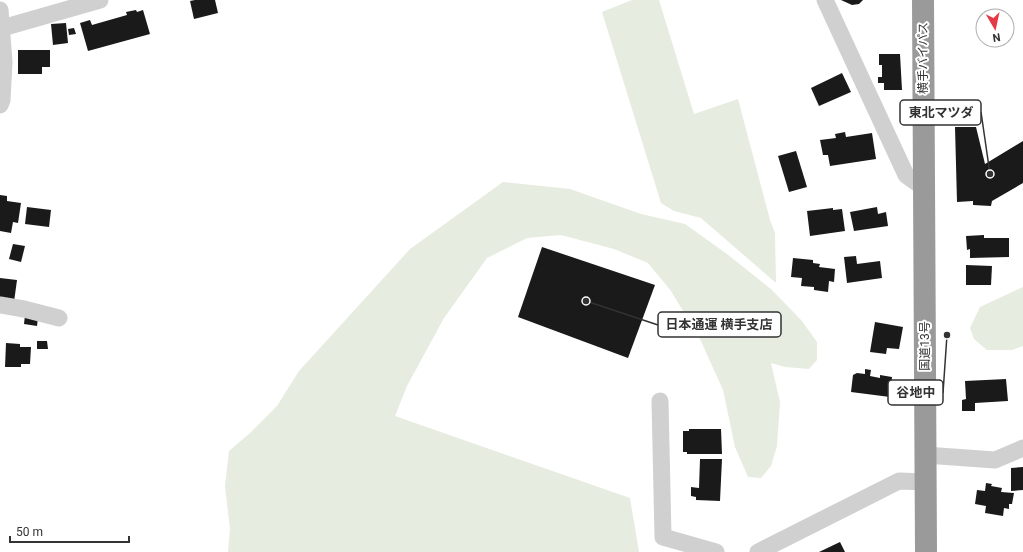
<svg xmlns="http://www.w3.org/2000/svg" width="1023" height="552" font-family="Roboto,'Noto Sans JP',sans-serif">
<rect width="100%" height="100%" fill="#fff"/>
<g fill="#e6ecdf">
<path d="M 632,0 L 659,0 L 694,114 L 738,99 L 770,220 L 775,233 L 776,283 L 701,218 L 674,211 L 661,203 L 602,12 Z"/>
<path d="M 503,182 L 570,189 L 641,214 L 685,224 L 727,254 L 772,290 L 802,321 L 817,342 L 817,360 L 809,369 L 785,367 L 771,363 L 780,402 L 777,446 L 771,466 L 761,478 L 748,477 L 735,447 L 723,390 L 700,339 L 671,291 L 648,263 L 614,249 L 561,235 L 527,238 L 487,258 L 444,318 L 407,386 L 395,416 L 630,498 L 639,552 L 228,552 L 230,529 L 225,486 L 229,451 L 250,433 L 277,406 L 299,371 L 410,249 Z"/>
<path d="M 1023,287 L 1023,346 L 1012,350 L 987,350 L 974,339 L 970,328 L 980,307 Z"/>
</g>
<g fill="#1a1a1a">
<path d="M 195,0 L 215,0 L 218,13 L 194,19 L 190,1 Z"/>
<path d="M 841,0 L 863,0 L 859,4 L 852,5 Z"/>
<path d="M 136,10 L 137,12 L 143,10 L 150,34 L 88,51 L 80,23 L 90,20 L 92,25 L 127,15 L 126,12 Z"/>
<path d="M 66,23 L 68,43 L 53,45 L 51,24 Z"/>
<path d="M 74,28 L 76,34 L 69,35 L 68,29 Z"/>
<path d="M 18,50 L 50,50 L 50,67 L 42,67 L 42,74 L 18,74 Z"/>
<path d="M 879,54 L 900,54 L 902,90 L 884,90 L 884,83 L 878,83 L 878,77 L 882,77 L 882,65 L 879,65 Z"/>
<path d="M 842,73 L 851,92 L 819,106 L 811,88 Z"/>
<path d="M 955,127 L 976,127 L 985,164 L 1023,141 L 1023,183 L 992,201 L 991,206 L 973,205 L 973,201 L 957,202 Z"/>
<path d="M 845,132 L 846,137 L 872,133 L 876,159 L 830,166 L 828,155 L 823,155 L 820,140 L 836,138 L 835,134 Z"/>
<path d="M 796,151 L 807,187 L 789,192 L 778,156 Z"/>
<path d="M 0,195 L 7,196 L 7,201 L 21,203 L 18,223 L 13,222 L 11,233 L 0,231 Z"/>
<path d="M 27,207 L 51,210 L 49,227 L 25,224 Z"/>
<path d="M 877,207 L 878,214 L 886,212 L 888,226 L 854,231 L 850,212 Z"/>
<path d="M 833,208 L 833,210 L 842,209 L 845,231 L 810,236 L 807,211 Z"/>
<path d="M 984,235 L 984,238 L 1009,238 L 1009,257 L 970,258 L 970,249 L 967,250 L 966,236 Z"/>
<path d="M 13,244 L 25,246 L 21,262 L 9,259 Z"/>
<path d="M 542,247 L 655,285 L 628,358 L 518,317 Z"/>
<path d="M 856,256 L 857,264 L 880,261 L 882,278 L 847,283 L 844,257 Z"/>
<path d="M 793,258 L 813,260 L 813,263 L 820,264 L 819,267 L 835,269 L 834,282 L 829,281 L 828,292 L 814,290 L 814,287 L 801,286 L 802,278 L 791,277 Z"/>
<path d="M 966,265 L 992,266 L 991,285 L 966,285 Z"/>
<path d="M 0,278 L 17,280 L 14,302 L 0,297 Z"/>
<path d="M 25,315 L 38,317 L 37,326 L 24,324 Z"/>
<path d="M 875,322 L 903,327 L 899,349 L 887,348 L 886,354 L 870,352 Z"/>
<path d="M 37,341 L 47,341 L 48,349 L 37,349 Z"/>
<path d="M 6,343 L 20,344 L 20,347 L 31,347 L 30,364 L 21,364 L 21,367 L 5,367 Z"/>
<path d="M 865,369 L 871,370 L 870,376 L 880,378 L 880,375 L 892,377 L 890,397 L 851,392 L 853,375 L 857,373 L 865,374 Z"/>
<path d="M 1006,379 L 1008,401 L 975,403 L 975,411 L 962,411 L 962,400 L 966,399 L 965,381 Z"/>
<path d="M 689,429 L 721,429 L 722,454 L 687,454 L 687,452 L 683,452 L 683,431 L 689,431 Z"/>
<path d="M 700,459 L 722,459 L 720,501 L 696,500 L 696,497 L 691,496 L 691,487 L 699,488 Z"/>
<path d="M 1023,467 L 1023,490 L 1011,491 L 1011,468 Z"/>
<path d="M 986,483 L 992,484 L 991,486 L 1002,488 L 1001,492 L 1014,493 L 1012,504 L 1009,504 L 1009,509 L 1004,508 L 1003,516 L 985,513 L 986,506 L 975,504 L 977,490 L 985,491 Z"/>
<path d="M 840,542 L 845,552 L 819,552 Z"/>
</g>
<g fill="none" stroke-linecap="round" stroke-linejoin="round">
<g stroke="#d0d0d0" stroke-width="17">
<path d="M 825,0 L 906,175 L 924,188"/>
<path d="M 0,10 L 4,62 L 2,100 L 0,105"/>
<path d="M 2,28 L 100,0"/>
<path d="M 0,305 L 24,309 L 59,318"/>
<path d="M 660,401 L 663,537 L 716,552"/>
<path d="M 925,455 L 995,460 L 1023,448"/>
<path d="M 758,552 L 899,481 L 925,482"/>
</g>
<path stroke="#9a9a9a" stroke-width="22" d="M 923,0 L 926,552"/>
</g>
<g text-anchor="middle" stroke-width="4" stroke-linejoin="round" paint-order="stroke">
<g font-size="12" fill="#333" stroke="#fff">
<text transform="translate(923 58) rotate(-90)" y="4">横手バイパス</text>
<text transform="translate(925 346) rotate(-90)" y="4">国道13号</text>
</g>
</g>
<path fill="none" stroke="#333" stroke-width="1.5" d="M990 174L981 112M586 301L658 325M947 335L943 393"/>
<g fill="#333" stroke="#fff" stroke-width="1.5">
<circle cx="990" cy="174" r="4"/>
<circle cx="586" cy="301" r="4"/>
<circle cx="947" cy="335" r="4"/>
</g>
<g fill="#fff" stroke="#333" stroke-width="1.5">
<rect x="900" y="100" width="81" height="25" rx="4"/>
<rect x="658" y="312" width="123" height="25" rx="4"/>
<rect x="888" y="380" width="55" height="25" rx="4"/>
</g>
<g font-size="13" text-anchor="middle" font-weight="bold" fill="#333">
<text x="941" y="117">東北マツダ</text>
<text x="719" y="329">日本通運 横手支店</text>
<text x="916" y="397">谷地中</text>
</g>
<g transform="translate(995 28) rotate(171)"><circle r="19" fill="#ffffff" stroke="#adadad"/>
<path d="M0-3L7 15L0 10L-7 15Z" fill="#e63946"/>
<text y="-6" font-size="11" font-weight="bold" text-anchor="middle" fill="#333333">N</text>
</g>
<path d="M10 536v6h119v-6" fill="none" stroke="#333333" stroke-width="2"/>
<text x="16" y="536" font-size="12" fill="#333333" stroke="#ffffff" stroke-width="3" paint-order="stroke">50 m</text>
</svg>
